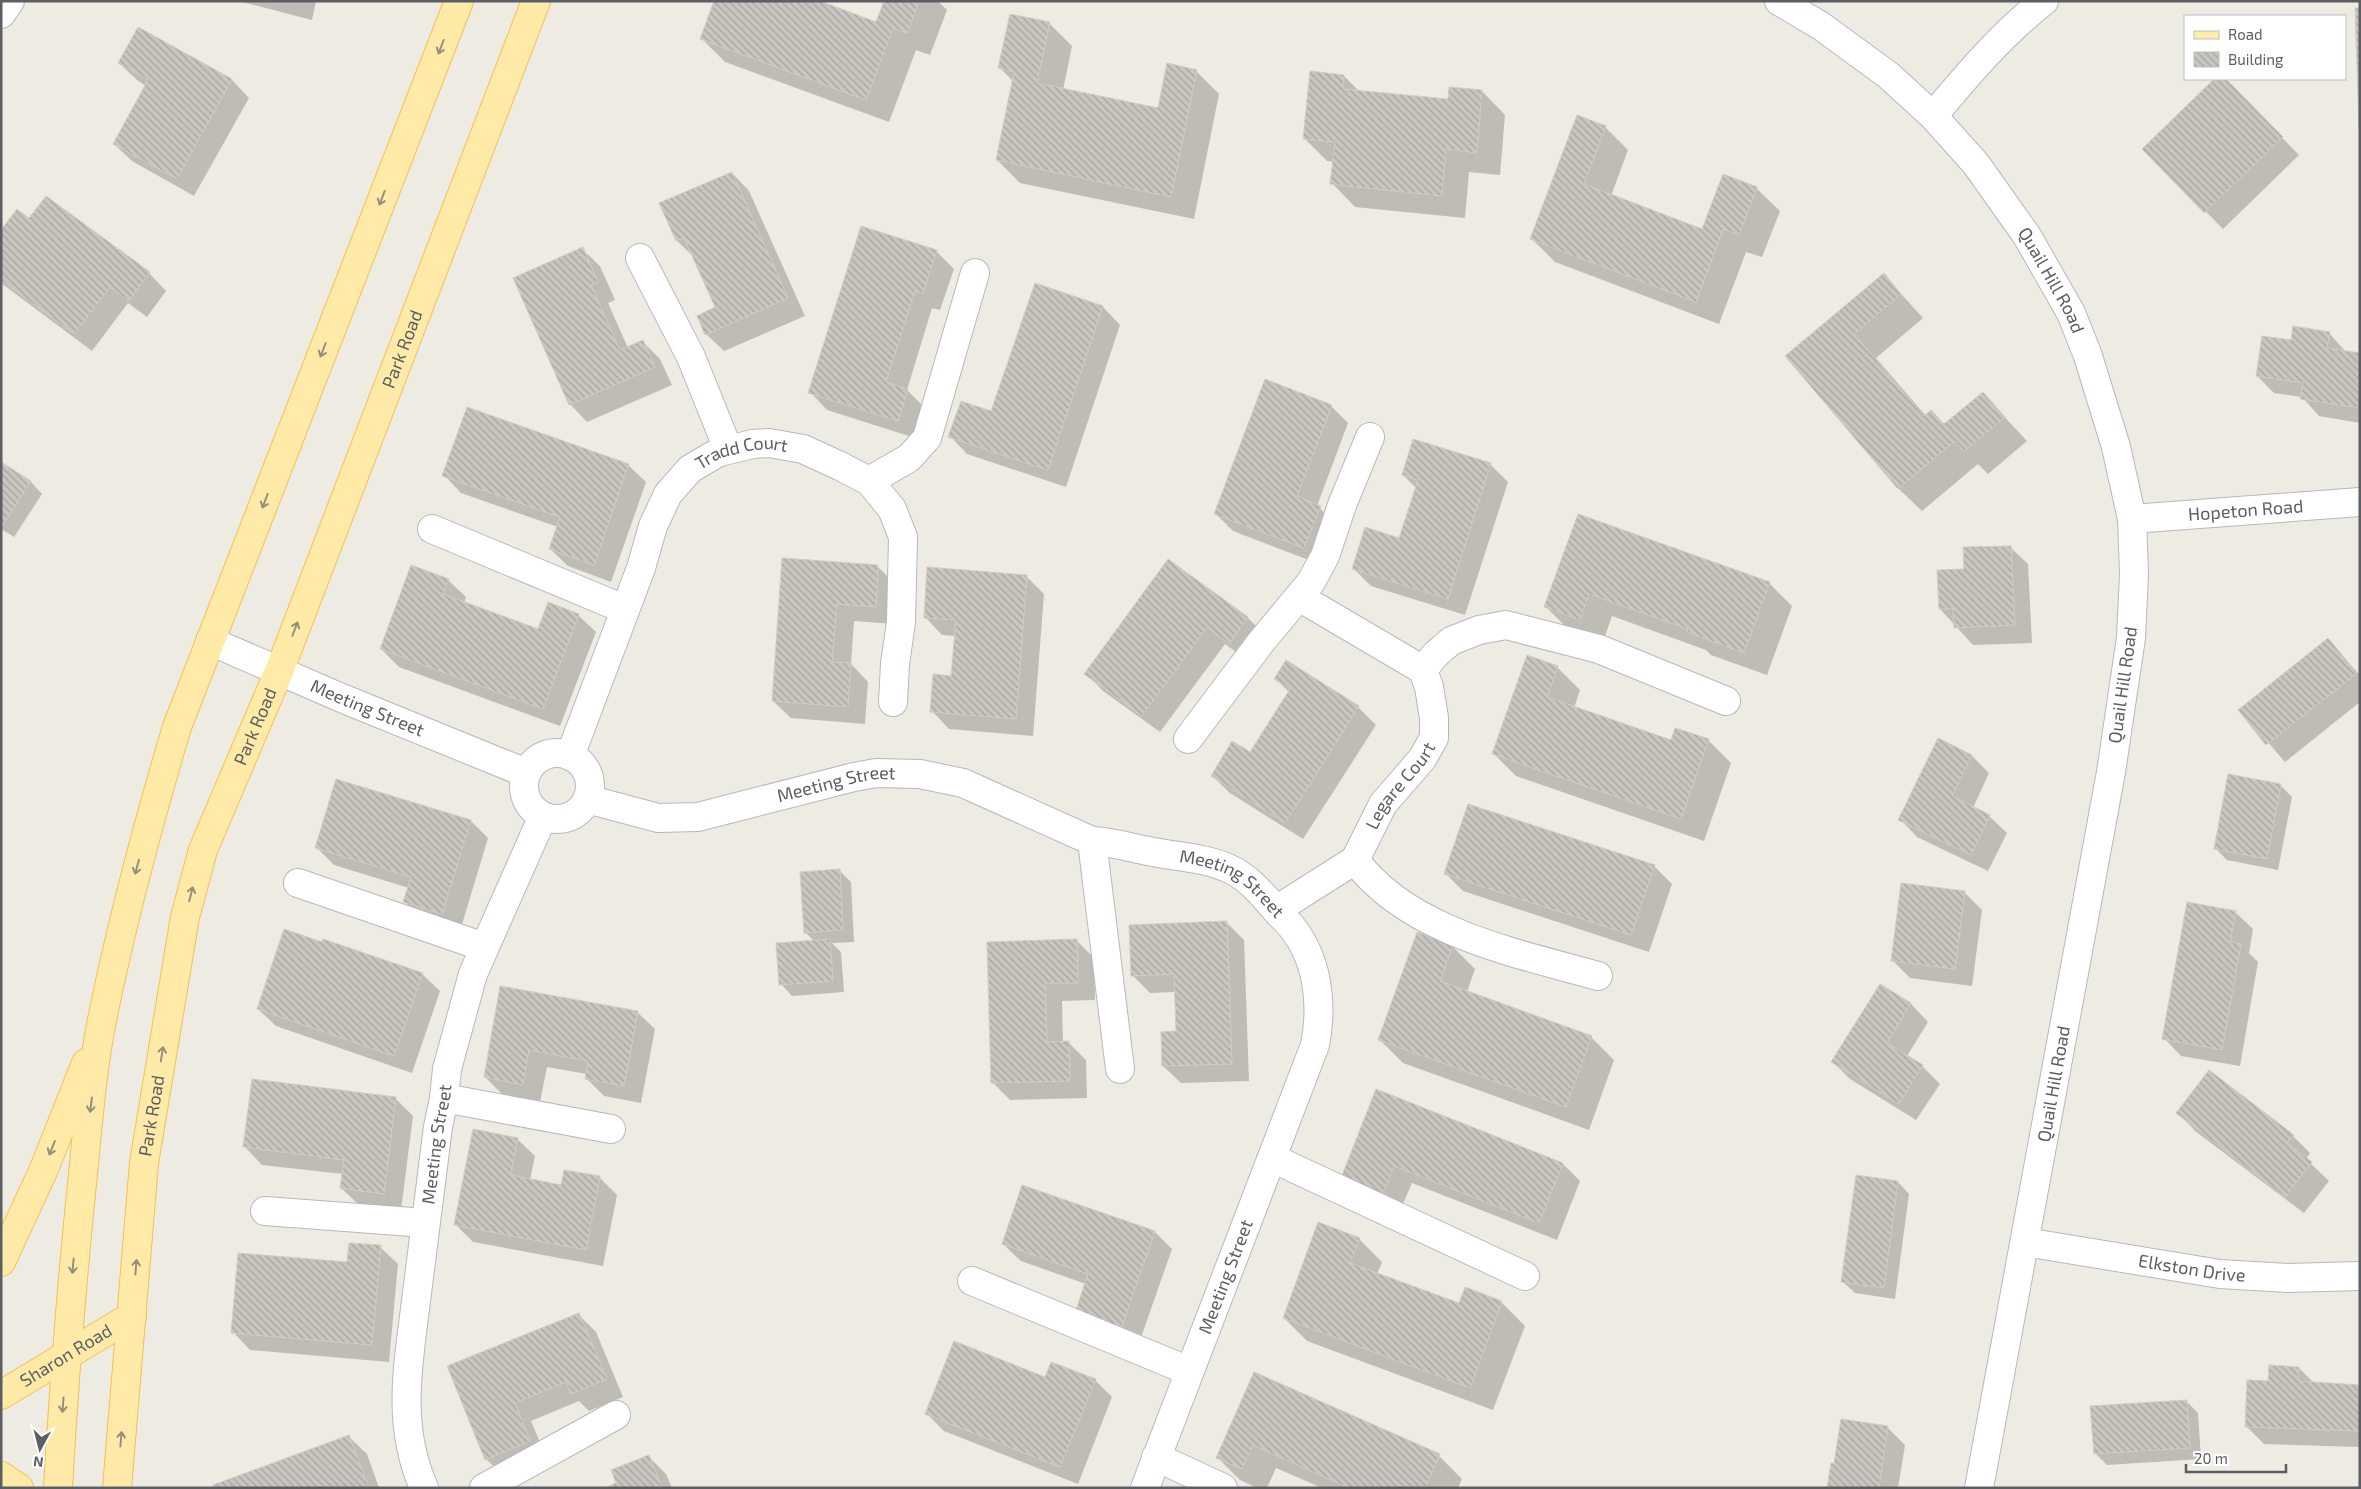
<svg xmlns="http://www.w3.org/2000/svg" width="2361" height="1489" font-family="'Exo 2',sans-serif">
<defs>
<pattern id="building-back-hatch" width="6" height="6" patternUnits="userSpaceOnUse" patternTransform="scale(1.25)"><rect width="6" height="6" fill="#c9c5bf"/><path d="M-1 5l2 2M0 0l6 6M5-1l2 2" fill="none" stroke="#a6a39f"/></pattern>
</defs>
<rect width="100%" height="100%" fill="#eeebe2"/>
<g fill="#0003">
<path d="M 238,1 L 316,1 L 312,20 Z"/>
<path d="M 885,1 L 938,1 L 947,10 L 930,55 L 916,50 L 889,122 L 725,62 L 702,39 L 877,24 Z"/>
<path d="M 1049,23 L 1072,46 L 1063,90 L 1159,110 L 1196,71 L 1219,94 L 1194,219 L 1020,183 L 997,160 L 1013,81 L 1000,68 Z"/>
<path d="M 138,29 L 232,80 L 249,98 L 194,196 L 132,161 L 114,144 L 146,86 L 137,80 L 119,63 Z"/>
<path d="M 1344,76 L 1360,92 L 1449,101 L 1482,91 L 1505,115 L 1500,175 L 1469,172 L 1465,218 L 1355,207 L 1332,183 L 1334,162 L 1327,161 L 1304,138 Z"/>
<path d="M 2216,79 L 2224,79 L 2299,155 L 2223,229 L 2144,149 Z"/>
<path d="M 1605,127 L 1628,150 L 1611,196 L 1703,230 L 1756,188 L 1780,211 L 1762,257 L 1746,252 L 1719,324 L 1555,262 L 1532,239 Z"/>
<path d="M 732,173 L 749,191 L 805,316 L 724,351 L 706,334 L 717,308 L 695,258 L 677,241 L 661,204 Z"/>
<path d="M 30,220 L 149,273 L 166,291 L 147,317 L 128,303 L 92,351 L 1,283 L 1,232 Z"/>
<path d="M 582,249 L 600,266 L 615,300 L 608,303 L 628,348 L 643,342 L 660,359 L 672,385 L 587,422 L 570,404 Z"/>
<path d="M 936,251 L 954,269 L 940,310 L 932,308 L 907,390 L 925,408 L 915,438 L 827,410 L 810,392 Z"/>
<path d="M 1884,275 L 1923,318 L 1876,358 L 1926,416 L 1945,425 L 1983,394 L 2027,441 L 1988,474 L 1978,464 L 1922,511 L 1899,489 L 1787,356 Z"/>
<path d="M 1035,284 L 1103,307 L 1120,325 L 1066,487 L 967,454 L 950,436 L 992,413 Z"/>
<path d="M 2329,333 L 2346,352 L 2360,355 L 2360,423 L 2319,416 L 2302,397 L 2274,393 L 2257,376 L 2292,342 Z"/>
<path d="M 1331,406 L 1348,423 L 1317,506 L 1337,524 L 1322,565 L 1233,531 L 1216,514 Z"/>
<path d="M 1,463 L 31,482 L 42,494 L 14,537 L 1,529 Z"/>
<path d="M 1490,464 L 1508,482 L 1465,615 L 1371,586 L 1353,568 L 1400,539 L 1416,488 L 1403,475 Z"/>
<path d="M 628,465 L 646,482 L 611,582 L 568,566 L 550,549 L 558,527 L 461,493 L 444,475 Z"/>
<path d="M 1579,515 L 1769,583 L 1792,606 L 1767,675 L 1711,655 L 1706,650 L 1612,616 L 1603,642 L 1569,630 L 1546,607 Z"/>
<path d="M 2010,547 L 2028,564 L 2032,643 L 1973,645 L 1940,609 L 1965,570 Z"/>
<path d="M 783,559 L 878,567 L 895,584 L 893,624 L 854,621 L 851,664 L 868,682 L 865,724 L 791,718 L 773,701 Z"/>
<path d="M 1169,561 L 1248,618 L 1265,635 L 1247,660 L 1225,644 L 1160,732 L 1103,691 L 1086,673 Z"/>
<path d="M 1026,576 L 1044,594 L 1033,736 L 949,729 L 932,711 L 952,677 L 956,636 L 942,635 L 925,617 Z"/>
<path d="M 448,580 L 466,597 L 464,603 L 538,630 L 578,615 L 596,632 L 560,726 L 399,667 L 381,649 Z"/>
<path d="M 2328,640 L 2360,675 L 2360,702 L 2285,762 L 2240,710 Z"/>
<path d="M 1557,667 L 1580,690 L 1574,708 L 1672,742 L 1708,740 L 1731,763 L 1704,841 L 1516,776 L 1493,753 Z"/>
<path d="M 1275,678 L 1358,707 L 1376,725 L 1303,839 L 1230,793 L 1212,776 L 1250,754 L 1289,692 Z"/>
<path d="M 1939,740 L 1972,756 L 1989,773 L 1973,808 L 1989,816 L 2007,833 L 1988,871 L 1917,837 L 1900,819 Z"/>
<path d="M 2280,785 L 2292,797 L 2278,870 L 2227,860 L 2216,849 Z"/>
<path d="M 471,821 L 488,838 L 460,931 L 422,920 L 405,902 L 409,888 L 334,865 L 316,847 Z"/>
<path d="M 1654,866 L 1672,884 L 1649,952 L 1463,891 L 1446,874 Z"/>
<path d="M 839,870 L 851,882 L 854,942 L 832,943 L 841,952 L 844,992 L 792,996 L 781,984 L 815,942 L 805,932 Z"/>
<path d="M 1964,892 L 1982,910 L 1972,986 L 1910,978 L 1893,961 Z"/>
<path d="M 2235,912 L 2253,929 L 2249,953 L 2258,962 L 2240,1066 L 2181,1056 L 2164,1038 Z"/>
<path d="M 1227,923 L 1244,940 L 1249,1081 L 1181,1083 L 1163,1066 L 1177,1032 L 1176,992 L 1150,993 L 1132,975 Z"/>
<path d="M 1076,940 L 1094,958 L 1095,1000 L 1062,1001 L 1063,1043 L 1069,1043 L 1086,1060 L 1087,1098 L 1010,1100 L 992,1082 L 988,943 Z"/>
<path d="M 323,943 L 422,974 L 440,991 L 412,1073 L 276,1026 L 258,1009 Z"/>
<path d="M 1452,946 L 1475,969 L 1467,992 L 1591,1037 L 1614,1060 L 1589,1130 L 1403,1063 L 1380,1040 Z"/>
<path d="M 1880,985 L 1911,1004 L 1928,1022 L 1907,1056 L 1922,1066 L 1940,1084 L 1916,1120 L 1850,1079 L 1832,1061 Z"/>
<path d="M 501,987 L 637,1012 L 655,1029 L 641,1103 L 604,1096 L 586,1078 L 587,1074 L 547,1067 L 540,1102 L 503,1095 L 485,1077 Z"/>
<path d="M 1377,1090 L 1563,1164 L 1580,1181 L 1557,1240 L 1412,1183 L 1400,1211 L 1360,1195 Z"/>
<path d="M 395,1098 L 413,1116 L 401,1210 L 359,1205 L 341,1188 L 343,1174 L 262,1165 L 245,1147 Z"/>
<path d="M 2178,1113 L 2293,1136 L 2310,1153 L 2306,1159 L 2329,1181 L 2304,1213 L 2195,1131 Z"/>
<path d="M 517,1139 L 535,1156 L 530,1180 L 562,1186 L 599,1177 L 617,1195 L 603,1266 L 473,1242 L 456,1225 Z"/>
<path d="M 1898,1182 L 1909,1194 L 1895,1299 L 1855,1293 L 1843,1282 Z"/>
<path d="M 1155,1232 L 1172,1249 L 1138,1346 L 1094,1330 L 1086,1284 L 1021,1261 L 1003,1244 Z"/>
<path d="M 1359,1239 L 1382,1262 L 1377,1274 L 1460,1305 L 1466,1289 L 1502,1303 L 1525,1326 L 1493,1410 L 1307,1341 L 1284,1318 Z"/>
<path d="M 380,1247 L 398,1264 L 389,1362 L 250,1350 L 233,1332 Z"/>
<path d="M 578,1314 L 596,1332 L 623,1397 L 589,1411 L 579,1401 L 531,1421 L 547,1459 L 504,1476 L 486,1459 L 448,1367 Z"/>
<path d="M 2299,1368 L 2315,1384 L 2360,1386 L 2360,1447 L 2264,1444 L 2246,1426 L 2269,1382 Z"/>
<path d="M 1255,1373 L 1439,1456 L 1462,1479 L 1458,1488 L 1322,1488 L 1276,1468 L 1267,1488 L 1257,1488 L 1240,1480 L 1217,1457 Z"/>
<path d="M 1046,1379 L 1095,1380 L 1112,1397 L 1078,1484 L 944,1431 L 927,1414 Z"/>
<path d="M 2186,1401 L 2198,1413 L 2201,1459 L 2107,1465 L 2095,1453 Z"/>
<path d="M 1887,1427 L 1905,1445 L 1898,1488 L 1828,1488 L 1835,1465 Z"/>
<path d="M 349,1437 L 367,1454 L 379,1488 L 215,1488 Z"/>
<path d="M 648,1456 L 666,1474 L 672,1488 L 608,1488 L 618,1484 Z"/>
</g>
<g fill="url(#building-back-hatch)" stroke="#d3ccc0">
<path d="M 714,1 L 820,1 L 876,22 L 884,1 L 919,1 L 907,33 L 893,28 L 866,100 L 700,39 Z"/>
<path d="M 2355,8 L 2360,8 L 2360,128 L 2359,128 Z"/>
<path d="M 1010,14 L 1050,22 L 1037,83 L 1158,108 L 1167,63 L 1197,70 L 1171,197 L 996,160 L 1014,72 L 998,68 Z"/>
<path d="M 138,27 L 232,79 L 177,179 L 113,144 L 148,80 L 118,63 Z"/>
<path d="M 1310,71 L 1344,75 L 1343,89 L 1448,99 L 1449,87 L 1482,90 L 1477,153 L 1446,149 L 1442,196 L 1330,184 L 1335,142 L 1303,139 Z"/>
<path d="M 2214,79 L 2226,79 L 2283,137 L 2204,213 L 2142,149 Z"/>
<path d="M 1577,115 L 1606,126 L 1584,184 L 1702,229 L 1723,174 L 1757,187 L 1739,235 L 1723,229 L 1696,302 L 1530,239 Z"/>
<path d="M 732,172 L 788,298 L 705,335 L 697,316 L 715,307 L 684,238 L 676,241 L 659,203 Z"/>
<path d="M 46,196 L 150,272 L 129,301 L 110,287 L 74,334 L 1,280 L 1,230 L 17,209 L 29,218 Z"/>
<path d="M 861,226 L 937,250 L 923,293 L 915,291 L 886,382 L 908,389 L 898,421 L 808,393 Z"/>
<path d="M 583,247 L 598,282 L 591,285 L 620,350 L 643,340 L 655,367 L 569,405 L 513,278 Z"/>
<path d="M 1884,273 L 1901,294 L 1854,334 L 1924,416 L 1931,410 L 1944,424 L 1983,392 L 2005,417 L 1964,451 L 1955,441 L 1898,489 L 1785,356 Z"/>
<path d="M 1035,283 L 1103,306 L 1048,470 L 948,437 L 961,401 L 991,411 Z"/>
<path d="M 2293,326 L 2330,332 L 2327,348 L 2360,353 L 2360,408 L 2300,399 L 2303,383 L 2256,376 L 2262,336 L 2291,340 Z"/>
<path d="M 1265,379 L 1332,405 L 1297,496 L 1321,506 L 1304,548 L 1214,514 Z"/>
<path d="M 467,407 L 629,464 L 594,565 L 549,549 L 560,517 L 442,476 Z"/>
<path d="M 1413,439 L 1491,463 L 1448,599 L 1352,569 L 1365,527 L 1399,538 L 1418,480 L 1402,475 Z"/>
<path d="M 1,462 L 31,481 L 2,526 L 1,526 Z"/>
<path d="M 1578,514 L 1770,582 L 1744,653 L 1687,632 L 1688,629 L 1589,594 L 1580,620 L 1544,607 Z"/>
<path d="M 2011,546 L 2015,625 L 1954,628 L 1953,609 L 1939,609 L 1937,570 L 1964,569 L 1963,547 Z"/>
<path d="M 782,558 L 878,565 L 876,607 L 837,604 L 832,662 L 851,663 L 848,707 L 772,701 Z"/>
<path d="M 1168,559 L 1248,617 L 1229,644 L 1207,627 L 1142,716 L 1084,674 Z"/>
<path d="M 411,565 L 449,579 L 443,594 L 538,629 L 548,602 L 579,614 L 543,709 L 380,649 Z"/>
<path d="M 927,567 L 1027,575 L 1016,719 L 930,712 L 933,674 L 951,676 L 956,620 L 924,618 Z"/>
<path d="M 2328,638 L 2357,673 L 2266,745 L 2238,710 Z"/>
<path d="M 1527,655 L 1558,666 L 1547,697 L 1671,740 L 1675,728 L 1709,739 L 1681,819 L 1492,754 Z"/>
<path d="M 1286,660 L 1359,706 L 1285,823 L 1211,776 L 1232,741 L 1250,752 L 1290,689 L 1274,679 Z"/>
<path d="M 1938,738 L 1972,755 L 1952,796 L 1990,815 L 1971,855 L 1898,820 Z"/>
<path d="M 2228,774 L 2281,784 L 2267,859 L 2214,849 Z"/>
<path d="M 336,779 L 471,820 L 442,914 L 403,902 L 411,877 L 315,848 Z"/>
<path d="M 1468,804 L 1655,865 L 1631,935 L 1444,874 Z"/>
<path d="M 840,869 L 843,930 L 804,933 L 800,872 Z"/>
<path d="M 1901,883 L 1965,891 L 1955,969 L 1891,961 Z"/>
<path d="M 2187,902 L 2236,911 L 2230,942 L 2241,944 L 2222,1050 L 2162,1039 Z"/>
<path d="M 1227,921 L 1232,1064 L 1162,1066 L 1161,1032 L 1176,1031 L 1174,974 L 1131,976 L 1129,925 Z"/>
<path d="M 284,929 L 322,942 L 323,939 L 423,973 L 394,1056 L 257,1009 Z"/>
<path d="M 1417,932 L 1453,945 L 1440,981 L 1592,1036 L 1566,1107 L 1378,1040 Z"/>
<path d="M 830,939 L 833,981 L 779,985 L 776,943 Z"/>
<path d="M 1077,939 L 1078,983 L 1045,983 L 1047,1042 L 1069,1041 L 1070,1081 L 991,1083 L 987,942 Z"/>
<path d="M 1880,984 L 1911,1003 L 1887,1043 L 1923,1065 L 1899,1104 L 1831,1062 Z"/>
<path d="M 500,986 L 638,1011 L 624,1086 L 585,1079 L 588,1061 L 529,1050 L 523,1085 L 484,1077 Z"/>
<path d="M 2209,1070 L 2294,1135 L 2287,1143 L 2312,1162 L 2285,1197 L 2176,1113 Z"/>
<path d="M 252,1079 L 396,1097 L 384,1194 L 340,1188 L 344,1160 L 243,1147 Z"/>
<path d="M 1376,1089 L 1563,1163 L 1539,1223 L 1394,1166 L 1383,1194 L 1341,1178 Z"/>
<path d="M 473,1129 L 518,1138 L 511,1175 L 561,1185 L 564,1170 L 600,1176 L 586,1250 L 454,1225 Z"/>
<path d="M 1856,1175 L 1898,1181 L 1884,1288 L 1841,1282 Z"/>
<path d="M 1022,1185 L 1155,1231 L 1121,1329 L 1075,1313 L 1088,1274 L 1002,1244 Z"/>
<path d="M 1318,1222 L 1360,1238 L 1350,1263 L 1459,1303 L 1465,1287 L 1502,1301 L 1470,1388 L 1283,1318 Z"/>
<path d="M 349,1243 L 381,1245 L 372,1345 L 231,1333 L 238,1253 L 347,1262 Z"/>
<path d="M 579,1313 L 607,1379 L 571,1394 L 566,1382 L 515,1403 L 530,1441 L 485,1460 L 447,1366 Z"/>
<path d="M 954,1341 L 1045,1377 L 1051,1362 L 1096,1379 L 1060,1467 L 925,1414 Z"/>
<path d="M 2269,1365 L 2299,1367 L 2298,1381 L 2360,1385 L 2360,1431 L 2245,1427 L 2247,1380 L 2268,1381 Z"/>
<path d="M 1254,1372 L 1440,1454 L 1425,1488 L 1349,1488 L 1253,1445 L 1242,1469 L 1216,1458 Z"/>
<path d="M 2187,1400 L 2190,1448 L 2094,1454 L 2090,1406 Z"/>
<path d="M 1841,1419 L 1888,1426 L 1879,1488 L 1827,1488 L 1831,1463 L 1834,1463 Z"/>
<path d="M 349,1435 L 369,1488 L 214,1488 L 213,1485 Z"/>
<path d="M 649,1455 L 662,1488 L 605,1488 L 616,1483 L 611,1470 Z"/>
</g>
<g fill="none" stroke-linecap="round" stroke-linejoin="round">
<g stroke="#b5b9be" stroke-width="30">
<g id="minor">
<path id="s1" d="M 1779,1 L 1821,26 L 1888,75 L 1933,116 L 1976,164 L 2027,236 L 2071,313 L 2088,356 L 2116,447 L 2132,519 L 2134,574 L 2131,638 L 2111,772 L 1979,1488"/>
<path d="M 1,14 L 10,1"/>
<path d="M 1933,116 C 1967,75 2002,34 2044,1"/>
<path d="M 640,258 L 691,357 L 728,449"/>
<path d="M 869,481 L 909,458 L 927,438 L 975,273"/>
<path id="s2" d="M 2132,519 L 2360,502"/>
<path d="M 432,529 L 624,609"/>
<path id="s3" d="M 210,641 L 344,699 L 526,773"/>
<path d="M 1423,670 L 1435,655 L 1451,641 L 1479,630 L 1506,625 L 1599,649 L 1726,701"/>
<path d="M 1188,739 L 1261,642 L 1311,582 L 1325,556 L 1342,505 L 1370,437"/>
<circle cx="557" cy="786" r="33"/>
<path id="s4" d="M 570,756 L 641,568 L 653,526 L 668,494 L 690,469 L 719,452 L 753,444 L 769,443 L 803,449 L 840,466 L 869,481 L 892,509 L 903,537 L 901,622 L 895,664 L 893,702"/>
<path id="s5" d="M 587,799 L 658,818 L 698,817 L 854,777 L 876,773 L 920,774 L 963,783 L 1092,841 C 1112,842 1129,847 1148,851 C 1176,857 1204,857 1230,869 C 1249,878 1262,894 1275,909 C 1280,915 1286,920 1291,926 C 1318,959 1323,1004 1315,1045 L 1145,1488"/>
<path d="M 1092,841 L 1120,1069"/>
<path d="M 1355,860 C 1408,932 1516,953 1598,976"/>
<path d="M 298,883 L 484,947"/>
<path id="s6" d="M 1276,910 L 1355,860 L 1383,804 L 1422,759 L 1434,738 L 1434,718 L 1429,687 L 1423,670 L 1299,597"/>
<path d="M 444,1098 L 611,1129"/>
<path d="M 1272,1158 L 1525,1276"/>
<path d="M 265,1211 L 425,1223"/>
<path id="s7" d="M 2025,1242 L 2220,1274 L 2288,1278 L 2360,1276"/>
<path d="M 972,1281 L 1189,1371"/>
<path d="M 1156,1457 L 1223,1488"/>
<path id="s8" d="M 424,1488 C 395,1422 409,1361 417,1293 C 424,1238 431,1182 438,1127 L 444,1098 L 447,1069 L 473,974 L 543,816"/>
<path d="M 484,1488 L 616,1415"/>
</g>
</g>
<g stroke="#f9be50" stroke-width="30">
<g id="major">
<path d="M 1,1262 L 44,1169 L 86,1063"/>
<path id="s9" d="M 1,1395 L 132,1316"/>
<path d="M 1,1476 L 19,1488"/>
<path d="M 58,1488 C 64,1383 72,1279 83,1174 C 88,1123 92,1071 102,1020 C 122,921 148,824 177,727 L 459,1"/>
<path id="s10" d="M 117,1488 L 144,1163 L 185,917 L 203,850 L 280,669 L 536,1"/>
</g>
</g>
<use href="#minor" stroke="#fff" stroke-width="28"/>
<use href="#major" stroke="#ffeba7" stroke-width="28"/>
</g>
<defs><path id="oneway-shaft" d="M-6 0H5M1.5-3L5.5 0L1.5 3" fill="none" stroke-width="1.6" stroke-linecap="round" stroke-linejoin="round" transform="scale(1.25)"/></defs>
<g stroke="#94907b">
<use href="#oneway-shaft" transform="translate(441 47) rotate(111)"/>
<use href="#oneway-shaft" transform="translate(382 198) rotate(111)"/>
<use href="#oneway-shaft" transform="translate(323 350) rotate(111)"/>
<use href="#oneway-shaft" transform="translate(265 501) rotate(111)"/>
<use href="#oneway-shaft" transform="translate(295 629) rotate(-69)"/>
<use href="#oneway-shaft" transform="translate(137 867) rotate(105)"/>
<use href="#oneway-shaft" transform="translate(191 894) rotate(-76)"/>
<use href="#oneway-shaft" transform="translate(162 1054) rotate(-81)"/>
<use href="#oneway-shaft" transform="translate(91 1105) rotate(97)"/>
<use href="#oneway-shaft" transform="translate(52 1148) rotate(112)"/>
<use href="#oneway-shaft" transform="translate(73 1266) rotate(95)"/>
<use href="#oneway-shaft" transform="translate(136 1267) rotate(-85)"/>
<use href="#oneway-shaft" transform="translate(63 1405) rotate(94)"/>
<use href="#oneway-shaft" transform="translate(121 1439) rotate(-85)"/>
</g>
<g text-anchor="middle" stroke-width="5" stroke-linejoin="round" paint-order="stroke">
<g font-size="18" fill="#5b5f64" stroke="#fff">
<text dy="6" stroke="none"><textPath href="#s1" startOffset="396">Quail Hill Road</textPath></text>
<text dy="6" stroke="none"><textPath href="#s10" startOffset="1184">Park Road</textPath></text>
<text dy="6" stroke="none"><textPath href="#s4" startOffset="369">Tradd Court</textPath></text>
<text dy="6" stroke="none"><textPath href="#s2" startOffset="114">Hopeton Road</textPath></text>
<text transform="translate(2123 685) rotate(-82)" y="6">Quail Hill Road</text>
<text dy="6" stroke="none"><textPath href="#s3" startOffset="171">Meeting Street</textPath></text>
<text dy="6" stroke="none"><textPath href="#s10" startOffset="779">Park Road</textPath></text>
<text dy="6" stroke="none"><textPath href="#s6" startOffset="181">Legare Court</textPath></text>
<text dy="6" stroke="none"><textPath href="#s5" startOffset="256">Meeting Street</textPath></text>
<text dy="6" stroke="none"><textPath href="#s5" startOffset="676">Meeting Street</textPath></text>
<text transform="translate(2054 1084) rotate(-80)" y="6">Quail Hill Road</text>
<text dy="6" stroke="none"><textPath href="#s10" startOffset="374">Park Road</textPath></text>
<text dy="6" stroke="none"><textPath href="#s8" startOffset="348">Meeting Street</textPath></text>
<text dy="6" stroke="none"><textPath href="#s7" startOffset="169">Elkston Drive</textPath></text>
<text transform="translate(1226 1277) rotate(-69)" y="6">Meeting Street</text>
<text dy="6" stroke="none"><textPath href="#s9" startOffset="76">Sharon Road</textPath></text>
</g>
</g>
<rect width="2361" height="1489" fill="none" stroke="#5b5f64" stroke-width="5"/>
<rect x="2184" y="15" width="162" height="65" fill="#ffffff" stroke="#bdbfc1"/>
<rect x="2194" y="31" width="25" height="8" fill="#ffeba7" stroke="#bdbfc1"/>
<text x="2228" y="40" font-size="15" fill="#5b5f64">Road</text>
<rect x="2194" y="52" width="25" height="15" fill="url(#building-back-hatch)" stroke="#bdbfc1"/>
<text x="2228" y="65" font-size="15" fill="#5b5f64">Building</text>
<g transform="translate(40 1449) rotate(187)" stroke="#ffffff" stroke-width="4" paint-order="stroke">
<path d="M0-4L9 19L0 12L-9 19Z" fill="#5b5f64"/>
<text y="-8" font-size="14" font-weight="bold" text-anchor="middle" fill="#5b5f64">N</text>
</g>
<path d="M2186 1464v8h100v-8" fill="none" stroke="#5b5f64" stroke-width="2.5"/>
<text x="2194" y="1464" font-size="15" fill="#5b5f64" stroke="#ffffff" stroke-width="4" paint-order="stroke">20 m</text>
</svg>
